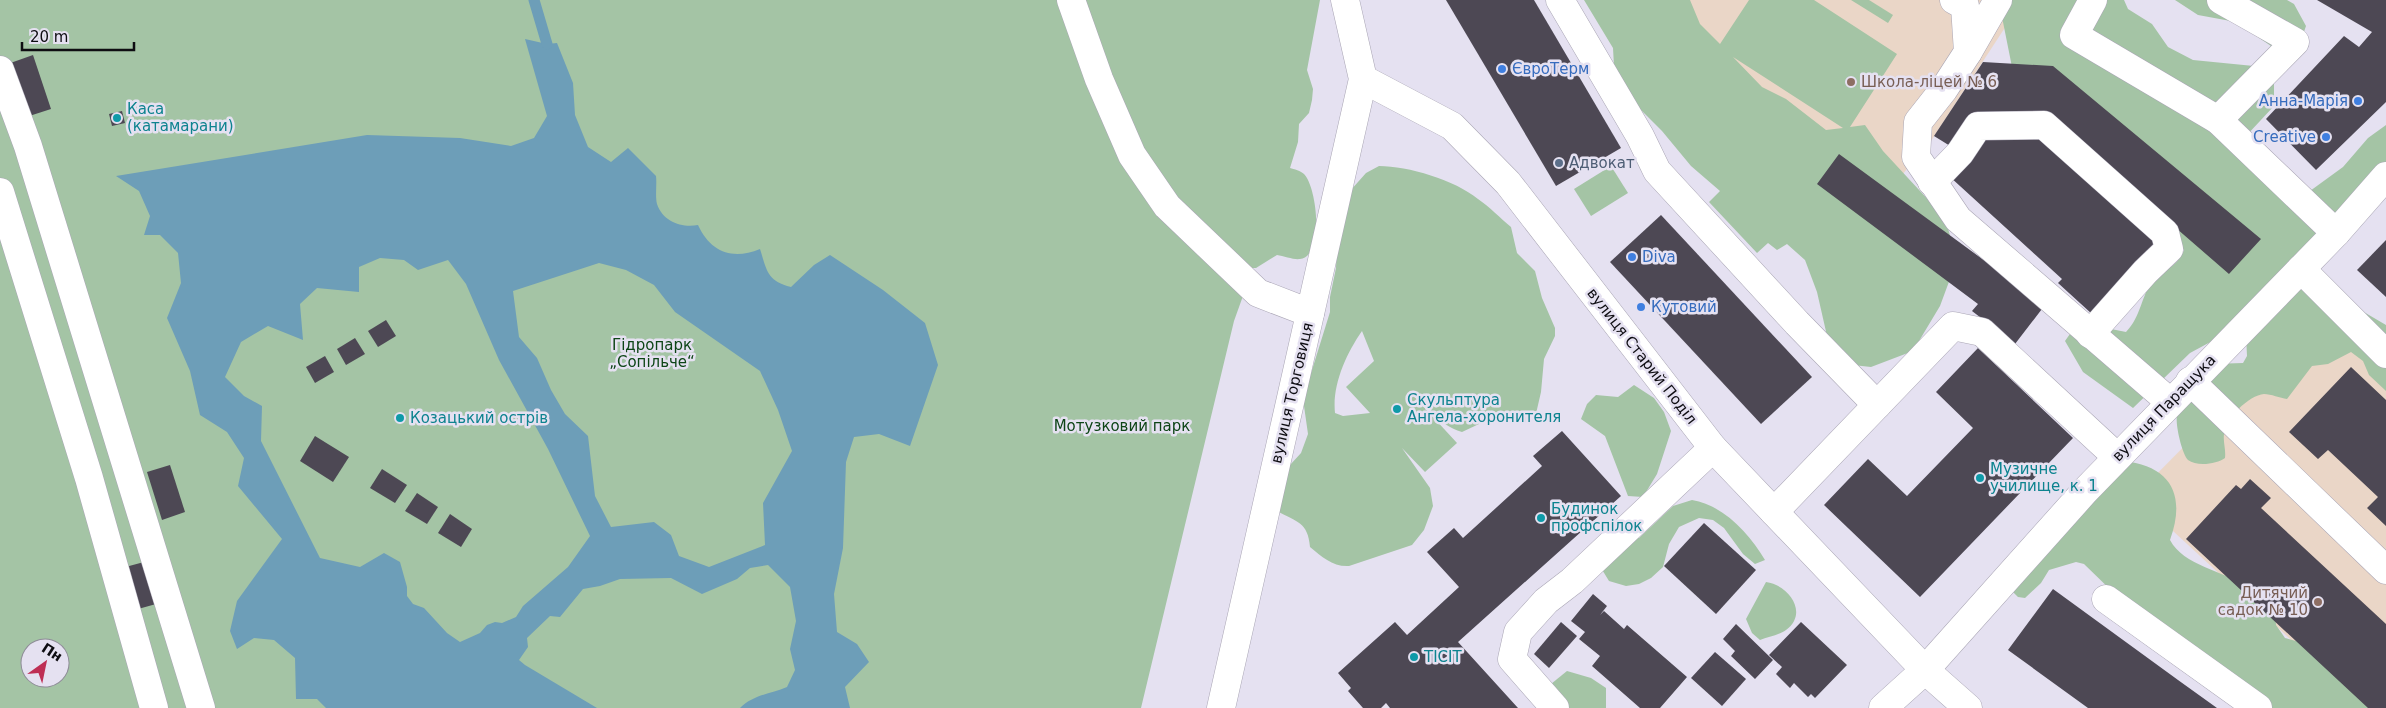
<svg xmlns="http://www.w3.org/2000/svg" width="2386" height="708" font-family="'DejaVu Sans',sans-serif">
<rect width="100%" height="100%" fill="#e5e1f1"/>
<g fill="#ead6c7">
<path d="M 1667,0 L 2023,0 L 1927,147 L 1916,157 L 1890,191 L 1817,184 Z"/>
<path d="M 2316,313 L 2386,379 L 2386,708 L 2365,708 L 2135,496 Z"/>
</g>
<g fill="#a4c4a5" fill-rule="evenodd">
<path d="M 0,0 L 1320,0 L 1307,70 L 1313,89 L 1312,100 L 1309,113 L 1299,124 L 1298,142 L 1290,168 C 1294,169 1301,171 1304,174 C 1317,187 1325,256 1300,259 C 1294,260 1284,256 1277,255 L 1256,268 L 1253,268 L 1234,321 L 1141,708 L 0,708 ZM 30,648 L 60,648 L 60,678 L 30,678 Z"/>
<path d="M 1584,0 L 1690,0 L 1700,24 L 1720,44 L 1749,0 L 1814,0 L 1897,54 L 1850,127 L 1865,125 L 1883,151 L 1945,218 L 1957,260 L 1940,306 L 1913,351 L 1871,367 L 1844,364 L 1830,349 L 1817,292 L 1805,260 L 1787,244 L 1777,250 L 1768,243 L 1757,253 L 1709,202 L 1720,191 L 1691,166 L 1662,131 L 1615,84 L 1613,48 ZM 1733,57 L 1843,128 L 1826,130 L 1786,99 L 1762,87 Z"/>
<path d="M 1851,0 L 1869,0 L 1893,15 L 1888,23 Z"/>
<path d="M 2002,0 L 2124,0 L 2128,9 L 2152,24 L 2168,47 L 2193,60 L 2274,68 L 2274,106 L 2246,136 L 2310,191 L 2343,167 L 2368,138 L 2386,125 L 2386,167 L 2227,333 L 2190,353 L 2133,408 L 2083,372 L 2065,341 L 2072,331 L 2111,329 L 2126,332 C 2141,317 2141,296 2153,280 C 2163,267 2175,271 2184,250 L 2173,230 L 2016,87 L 2001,12 Z"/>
<path d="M 2175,0 L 2287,0 L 2294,4 L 2306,26 L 2298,49 L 2271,46 L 2236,22 L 2198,15 Z"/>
<path d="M 1379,166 C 1408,166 1455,180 1478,199 C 1490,207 1500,218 1511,227 L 1517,253 L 1535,271 L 1542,298 L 1555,328 L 1555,336 L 1544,359 L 1541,392 L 1535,418 L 1528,423 L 1504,415 L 1496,416 L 1462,432 C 1437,425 1431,405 1410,392 L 1457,443 L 1425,472 L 1402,448 L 1430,488 L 1433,506 L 1424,530 L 1412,545 L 1349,566 C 1333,567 1322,557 1310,547 C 1308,522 1297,522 1277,511 L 1278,490 L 1290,465 L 1301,453 L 1308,434 L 1303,399 L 1330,312 L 1330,297 L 1336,268 L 1338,214 L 1350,191 L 1366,173 ZM 1362,331 L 1374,361 L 1346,387 L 1370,413 L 1343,416 L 1335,413 C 1332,385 1346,354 1362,331 Z"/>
<path d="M 1611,166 L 1628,193 L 1591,216 L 1574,189 Z"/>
<path d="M 2287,281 L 2333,294 L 2386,325 L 2386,391 L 2369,375 L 2363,361 L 2351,352 L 2328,364 L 2312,366 L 2287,399 C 2280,398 2271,394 2264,394 C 2249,395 2225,419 2224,434 C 2223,443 2226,449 2225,458 C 2217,464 2197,467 2188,460 C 2182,454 2175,424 2177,415 C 2179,406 2205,375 2212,364 L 2243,363 L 2247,356 L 2246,335 Z"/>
<path d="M 1634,385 L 1654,398 L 1664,412 L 1671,431 L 1657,474 L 1643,497 L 1628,496 L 1605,436 L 1581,419 L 1587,404 L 1596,395 L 1618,397 Z"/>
<path d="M 2123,461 C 2172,466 2186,496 2170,540 C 2184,566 2222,570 2245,586 C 2256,593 2265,603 2275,611 L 2276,625 L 2285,638 L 2317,647 L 2386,708 L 2256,708 L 2119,598 L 2084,564 L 2076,562 L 2049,570 L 2041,583 L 2025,598 L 2018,597 L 2012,591 Z"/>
<path d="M 1692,500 C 1723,505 1749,533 1765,560 L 1755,564 L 1743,554 L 1724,528 L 1713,520 L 1699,518 L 1679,527 L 1669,544 L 1663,567 L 1651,578 L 1639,584 L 1626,586 L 1609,581 L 1598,563 L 1627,536 L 1639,538 L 1673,506 Z"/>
<path d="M 1766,582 C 1789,585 1809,613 1786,630 C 1779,635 1768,637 1760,640 L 1752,633 L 1746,619 Z"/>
<path d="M 1567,671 L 1591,678 L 1606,688 L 1606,708 L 1567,708 L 1551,684 Z"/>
</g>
<path fill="#6d9eb8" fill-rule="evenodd" d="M 525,39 L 547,44 L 557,43 L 573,83 L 575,115 L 588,147 L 611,162 L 628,148 L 656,176 C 657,184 655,196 657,204 C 663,222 682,228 698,225 C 711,253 733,260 760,249 C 767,271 767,281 791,287 L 814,265 L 830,255 L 883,290 L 925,323 L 938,365 L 910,446 L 879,434 L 854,437 L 846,462 L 843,548 L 834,594 L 837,632 L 857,644 L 869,662 L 845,687 L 850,708 L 740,708 C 753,695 770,694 787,687 L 795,670 L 790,649 L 796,621 L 790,587 L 768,565 L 750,568 L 737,579 L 702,594 L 671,578 L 620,579 L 600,586 L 583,589 L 560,617 L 550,616 L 527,638 L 528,647 L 519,660 L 525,665 L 597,708 L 326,708 L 317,699 L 296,699 L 295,658 L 274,640 L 254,638 L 237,649 L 230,631 L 237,601 L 282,539 L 238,486 L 244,458 L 227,432 L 200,415 L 190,371 L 167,318 L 181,283 L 178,253 L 160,235 L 144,235 L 150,216 L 139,191 L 116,176 L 367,135 L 460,138 L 511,146 L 534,138 L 547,116 ZM 380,258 L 404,260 L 418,270 L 448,260 L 466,284 L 499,360 L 548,449 L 590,536 L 568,567 L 523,606 L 516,617 L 502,623 L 495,622 L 487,625 L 480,633 L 460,642 L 447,633 L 424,608 L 413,604 L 407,596 L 407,587 L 400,562 L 384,553 L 360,567 L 320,558 L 261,441 L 262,406 L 244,396 L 225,377 L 241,342 L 268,326 L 303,340 L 300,304 L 317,288 L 359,292 L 359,267 ZM 599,263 L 626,270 L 654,285 L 675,312 L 760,371 L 778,410 L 792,451 L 763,503 L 765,545 L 709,567 L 679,556 L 671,535 L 654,522 L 611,527 L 595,496 L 588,436 L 565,414 L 551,390 L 537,358 L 519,337 L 513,291 Z"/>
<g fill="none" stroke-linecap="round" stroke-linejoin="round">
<path stroke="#6d9eb8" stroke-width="11" d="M 534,0 L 547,44"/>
</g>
<g fill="#4d4854">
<path d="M 1446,0 L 1534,0 L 1621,148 L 1556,186 Z"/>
<path d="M 2317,0 L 2386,0 L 2386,102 L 2316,170 L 2266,119 L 2344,36 L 2359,47 L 2372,32 Z"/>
<path d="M 33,55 L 51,109 L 20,119 L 2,66 Z"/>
<path d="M 1983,62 L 2053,66 L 2261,239 L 2229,274 L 2048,117 L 1955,149 L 1934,136 Z"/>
<path d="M 122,111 L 125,123 L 112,126 L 109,114 Z"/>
<path d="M 1985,131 L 2044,134 L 2160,240 L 2092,314 L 2058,283 L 2062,279 L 1949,176 Z"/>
<path d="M 1839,154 L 2045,305 L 2015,344 L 1972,311 L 1978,304 L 1817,184 Z"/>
<path d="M 1661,215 L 1812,377 L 1761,424 L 1610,262 Z"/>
<path d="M 2386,240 L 2386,297 L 2357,270 Z"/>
<path d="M 386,320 L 396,336 L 378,347 L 368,331 Z"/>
<path d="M 355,338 L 365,354 L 346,365 L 337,349 Z"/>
<path d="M 1978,348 L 2073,438 L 1920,597 L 1824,505 L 1868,459 L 1907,496 L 1973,428 L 1936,392 Z"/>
<path d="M 325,356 L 334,372 L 315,383 L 306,367 Z"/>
<path d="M 2351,367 L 2386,400 L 2386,526 L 2367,508 L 2378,497 L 2328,450 L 2318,459 L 2289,432 Z"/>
<path d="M 1562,431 L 1621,496 L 1458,642 L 1518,708 L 1390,708 L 1386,703 L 1381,708 L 1363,708 L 1348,691 L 1351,688 L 1338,673 L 1395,622 L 1407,635 L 1459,587 L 1427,552 L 1454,528 L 1463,538 L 1542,466 L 1533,456 Z"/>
<path d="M 315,436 L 349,457 L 333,482 L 300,461 Z"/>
<path d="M 170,465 L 185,512 L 162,520 L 147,472 Z"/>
<path d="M 382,469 L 407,485 L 395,503 L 370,488 Z"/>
<path d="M 2250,479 L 2271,498 L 2261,508 L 2386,624 L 2386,708 L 2368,708 L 2186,539 L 2236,485 L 2241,489 Z"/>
<path d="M 417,493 L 438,507 L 427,524 L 405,511 Z"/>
<path d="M 450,514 L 472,529 L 461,547 L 438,533 Z"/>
<path d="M 1704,523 L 1756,570 L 1716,614 L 1664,566 Z"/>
<path d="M 144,562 L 156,604 L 131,611 L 118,569 Z"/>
<path d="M 2053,589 L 2178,680 L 2217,708 L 2088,708 L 2008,650 Z"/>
<path d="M 1593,594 L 1607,606 L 1600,615 L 1604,611 L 1624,629 L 1627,625 L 1687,677 L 1660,708 L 1640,708 L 1592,666 L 1600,656 L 1579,639 L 1585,632 L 1571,621 Z"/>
<path d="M 1561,622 L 1577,636 L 1549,668 L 1534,654 Z"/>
<path d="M 1801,622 L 1847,665 L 1815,698 L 1811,694 L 1808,697 L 1794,683 L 1790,688 L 1776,674 L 1782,667 L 1769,655 Z"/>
<path d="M 1736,624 L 1773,660 L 1755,679 L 1731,656 L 1735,651 L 1723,639 Z"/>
<path d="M 1715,652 L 1746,679 L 1722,706 L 1691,678 Z"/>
</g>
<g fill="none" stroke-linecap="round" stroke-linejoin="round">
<g stroke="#aaa6b5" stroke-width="29">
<g id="minor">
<path d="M 1071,0 L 1099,79 L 1132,155 L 1167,206 L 1258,293 L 1310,313"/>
<path d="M 1560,0 L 1640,136 L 1657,171 L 1797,323 L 1877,405"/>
<path d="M 1954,0 L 1965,6 L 1968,52 L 1944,89 L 1918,122 L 1916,157 L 1958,219 L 2170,402"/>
<path d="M 2093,0 L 2074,35 L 2218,120"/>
<path d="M 2221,0 L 2295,42 L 2218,120 L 2336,233"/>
<path d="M 1968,52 L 1998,0"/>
<path d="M 0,70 L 28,146 L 201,708"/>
<path d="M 1363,79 L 1452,126 L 1508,183 L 1713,448 L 1925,670 L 1968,708"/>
<path d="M 1932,182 L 1960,153 L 1978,126 L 2044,125 L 2165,233 L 2169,249 L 2145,272 L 2090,334"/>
<path d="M 0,192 L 89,478 L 154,708"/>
<path d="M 2301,269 L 2386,354"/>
<path d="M 2190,381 L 2386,570"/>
<path d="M 1774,512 L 1953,326 L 1982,332 L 2117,457"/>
<path d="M 2106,599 L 2258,708"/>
<path d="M 1555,708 L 1512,659 L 1518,632 L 1546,601 L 1572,581 L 1713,448"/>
<path d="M 1883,708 L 1925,670 L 2085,491 L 2336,233 L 2386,176"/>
</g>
</g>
<g stroke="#aaa6b5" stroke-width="29">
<path id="major" d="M 1221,708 L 1363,79 L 1345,0"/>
</g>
<use href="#minor" stroke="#fff" stroke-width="28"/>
<use href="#major" stroke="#fff" stroke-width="28"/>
</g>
<g fill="#3f7fe0" stroke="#e5e1f1" stroke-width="2">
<circle cx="1502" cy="69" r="5"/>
<circle cx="2358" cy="101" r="5"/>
<circle cx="2326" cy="137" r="5"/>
<circle cx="1632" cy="257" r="5"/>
<circle cx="1641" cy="307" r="5"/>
</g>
<g fill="#8d6e63" stroke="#e5e1f1" stroke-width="2">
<circle cx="1851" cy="82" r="5"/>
<circle cx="2318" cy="602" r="5"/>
</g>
<g fill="#0f9aa8" stroke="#e5e1f1" stroke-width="2">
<circle cx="117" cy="118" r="5"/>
<circle cx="1397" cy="409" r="5"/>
<circle cx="400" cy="418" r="5"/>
<circle cx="1980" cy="478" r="5"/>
<circle cx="1541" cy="518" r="5"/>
<circle cx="1414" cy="657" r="5"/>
</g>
<circle fill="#5c6f8a" stroke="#e5e1f1" stroke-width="2" cx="1559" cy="163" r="5"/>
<g text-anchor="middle" stroke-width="5" stroke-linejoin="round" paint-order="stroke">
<g font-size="15" fill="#366cbe" stroke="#e5e1f1" text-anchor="start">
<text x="1512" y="74">ЄвроТерм</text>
<text x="2348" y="106" text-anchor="end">Анна-Марія</text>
<text x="2316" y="142" text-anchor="end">Creative</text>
<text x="1642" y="262">Diva</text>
<text x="1651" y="312">Кутовий</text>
</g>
<g font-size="15" fill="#785e54" stroke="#e5e1f1" text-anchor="start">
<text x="1861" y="87">Школа-ліцей № 6</text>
<text x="2308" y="598" text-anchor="end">Дитячий<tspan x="2308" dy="17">садок № 10</tspan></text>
</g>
<g font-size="15" fill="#0d838f" stroke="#e5e1f1" text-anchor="start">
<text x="127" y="114">Каса<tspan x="127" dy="17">(катамарани)</tspan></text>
<text x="1407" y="405">Скульптура<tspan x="1407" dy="17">Ангела-хоронителя</tspan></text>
<text x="410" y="423">Козацький острів</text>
<text x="1990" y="474">Музичне<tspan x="1990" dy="17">училище, к. 1</tspan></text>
<text x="1551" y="514">Будинок<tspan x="1551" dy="17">профспілок</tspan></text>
<text x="1424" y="662">ТІСІТ</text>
</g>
<g font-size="15" fill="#4e5e75" stroke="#e5e1f1" text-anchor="start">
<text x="1569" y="168">Адвокат</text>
</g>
<g font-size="15" fill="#0d4516" stroke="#e5e1f1">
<text x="652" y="350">Гідропарк<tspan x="652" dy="17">„Сопільче“</tspan></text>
<text x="1122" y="431">Мотузковий парк</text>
</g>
<g font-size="15" fill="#0e0d12" stroke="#e5e1f1">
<text transform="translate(1642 356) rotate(52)" y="5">вулиця Старий Поділ</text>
<text transform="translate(1292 393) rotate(-77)" y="5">вулиця Торговиця</text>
<text transform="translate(2164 408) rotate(-46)" y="5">вулиця Паращука</text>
</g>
</g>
<g transform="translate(45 663) rotate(33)"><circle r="24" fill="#e5e1f1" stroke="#8f8c98"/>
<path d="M0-4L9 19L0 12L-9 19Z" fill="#be2e54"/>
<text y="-8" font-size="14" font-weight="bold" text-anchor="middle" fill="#0e0d12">Пн</text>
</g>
<path d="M22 42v8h112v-8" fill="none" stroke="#0e0d12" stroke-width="2.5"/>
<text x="30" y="42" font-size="15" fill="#0e0d12" stroke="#e5e1f1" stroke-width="4" paint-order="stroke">20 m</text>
</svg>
